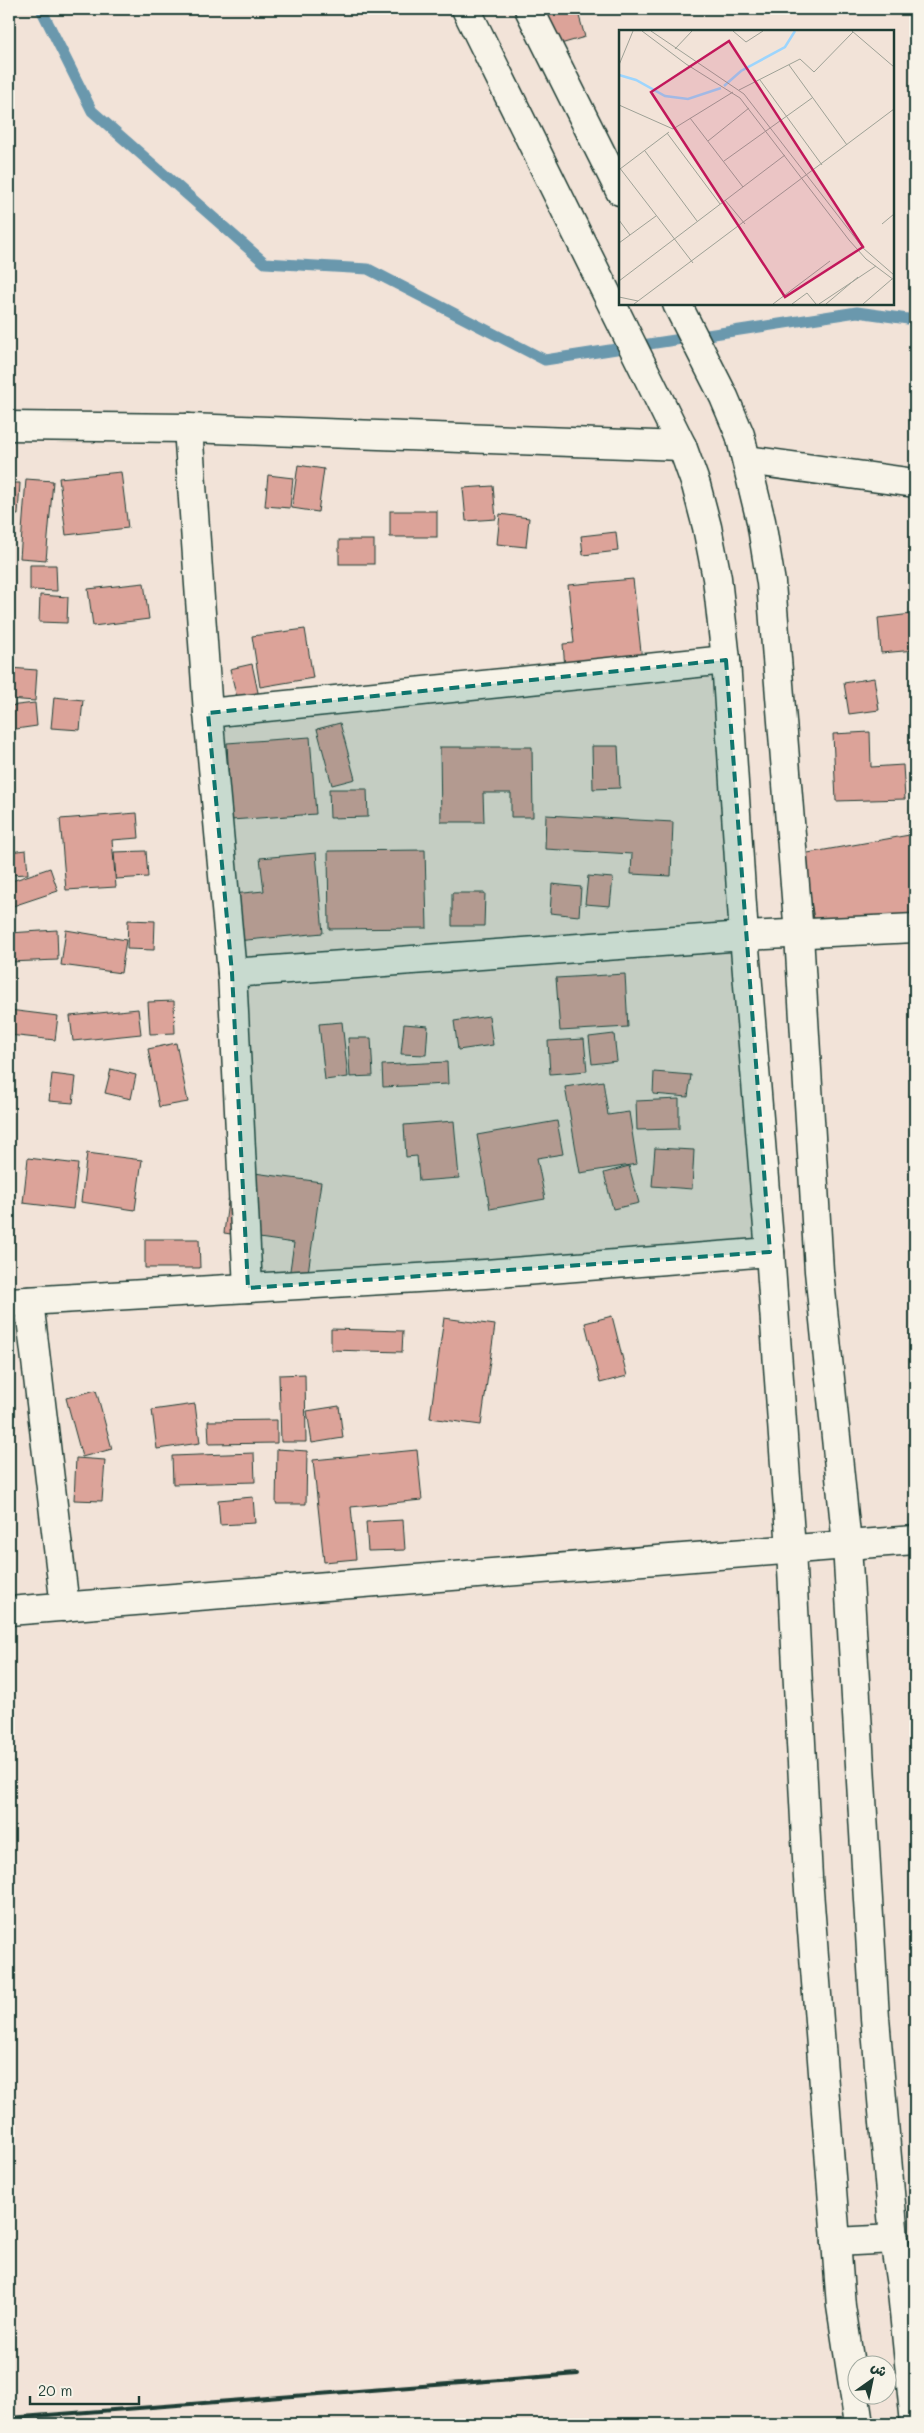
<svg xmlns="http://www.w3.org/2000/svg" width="924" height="2433" font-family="Mali,'Playpen Sans Arabic',sans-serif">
<rect width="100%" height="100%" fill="#f2e3d8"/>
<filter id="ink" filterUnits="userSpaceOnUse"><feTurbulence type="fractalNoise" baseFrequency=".02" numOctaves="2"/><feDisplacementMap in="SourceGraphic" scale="10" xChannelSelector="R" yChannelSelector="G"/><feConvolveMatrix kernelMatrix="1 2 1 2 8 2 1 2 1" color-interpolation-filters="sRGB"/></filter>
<g filter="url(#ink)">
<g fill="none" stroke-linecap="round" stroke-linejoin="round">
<path stroke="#6b98ad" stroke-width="11" d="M 41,9 L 92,111 L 265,263 L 368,269 L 545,360 L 857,312 L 915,320"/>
</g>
<g fill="#dca399" stroke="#1f3d34">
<path d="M 524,9 L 577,9 L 585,37 L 536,51 Z"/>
<path d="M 298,465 L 324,469 L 318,512 L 292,508 Z"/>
<path d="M 121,472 L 128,528 L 66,535 L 59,478 Z"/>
<path d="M 268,475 L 293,478 L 290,508 L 265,506 Z"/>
<path d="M 26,479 L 53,481 L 46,560 L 20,558 Z"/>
<path d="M 9,483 L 20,483 L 18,515 L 9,514 Z"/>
<path d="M 493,486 L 496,519 L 466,521 L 463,488 Z"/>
<rect x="390" y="511" width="47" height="26"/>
<path d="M 500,514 L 529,518 L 526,547 L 497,544 Z"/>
<path d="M 616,532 L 618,551 L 583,555 L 581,536 Z"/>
<rect x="339" y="540" width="35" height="24"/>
<path d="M 30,565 L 56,565 L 57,591 L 30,590 Z"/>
<path d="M 633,579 L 642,661 L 565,668 L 563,644 L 574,643 L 568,585 Z"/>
<path d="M 144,583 L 149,619 L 93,626 L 88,589 Z"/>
<path d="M 40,595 L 68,597 L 67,623 L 39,622 Z"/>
<path d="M 912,614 L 915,650 L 881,653 L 878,618 Z"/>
<path d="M 305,629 L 313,678 L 260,687 L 252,636 Z"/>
<path d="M 252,664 L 259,697 L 238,702 L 230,669 Z"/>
<path d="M 9,668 L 37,670 L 35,701 L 9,699 Z"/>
<path d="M 874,678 L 879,710 L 849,714 L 844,683 Z"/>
<path d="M 54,697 L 83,700 L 80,730 L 51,728 Z"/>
<path d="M 35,703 L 37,726 L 9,730 L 9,706 Z"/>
<path d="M 340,723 L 355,779 L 332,785 L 317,729 Z"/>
<path d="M 870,732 L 871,767 L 903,765 L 905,799 L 836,801 L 833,734 Z"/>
<path d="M 310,737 L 316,814 L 231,820 L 227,743 Z"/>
<path d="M 592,746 L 618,746 L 620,788 L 593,789 Z"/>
<path d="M 440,747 L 532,747 L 533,817 L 511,817 L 511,793 L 483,793 L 484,822 L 441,822 Z"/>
<path d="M 329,789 L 367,789 L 368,817 L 330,818 Z"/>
<path d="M 137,813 L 139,838 L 112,840 L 116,887 L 66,890 L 60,819 Z"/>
<path d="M 546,815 L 673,822 L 671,876 L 631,874 L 632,854 L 545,849 Z"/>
<path d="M 915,834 L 915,922 L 818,940 L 802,854 Z"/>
<path d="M 26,850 L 28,874 L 9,875 L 9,852 Z"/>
<path d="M 425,850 L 427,928 L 329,929 L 328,851 Z"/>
<path d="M 146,851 L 148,877 L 116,879 L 114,852 Z"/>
<path d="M 316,853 L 323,933 L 236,941 L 232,894 L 264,891 L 260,858 Z"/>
<path d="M 50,868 L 58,891 L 10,907 L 9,882 Z"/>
<path d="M 588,876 L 613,878 L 610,906 L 585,904 Z"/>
<path d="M 552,884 L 581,887 L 579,916 L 550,913 Z"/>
<path d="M 452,893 L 485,893 L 484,926 L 452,926 Z"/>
<path d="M 128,920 L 155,921 L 154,950 L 127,949 Z"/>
<path d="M 57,930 L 58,960 L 9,962 L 9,933 Z"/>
<path d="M 66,930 L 126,940 L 121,973 L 61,965 Z"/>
<path d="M 625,974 L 628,1027 L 560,1031 L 556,978 Z"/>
<path d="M 174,1001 L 175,1033 L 150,1034 L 148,1002 Z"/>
<path d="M 138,1009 L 141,1034 L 73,1041 L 70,1016 Z"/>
<path d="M 9,1010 L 58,1016 L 55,1040 L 9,1035 Z"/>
<path d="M 489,1016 L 493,1045 L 458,1050 L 454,1021 Z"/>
<path d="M 342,1022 L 348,1077 L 325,1080 L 319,1024 Z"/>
<path d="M 404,1024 L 428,1026 L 426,1055 L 401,1054 Z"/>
<path d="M 614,1034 L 617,1061 L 592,1064 L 589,1037 Z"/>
<path d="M 348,1038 L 371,1038 L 373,1076 L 350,1077 Z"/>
<path d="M 584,1039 L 587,1071 L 550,1074 L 548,1041 Z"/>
<path d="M 176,1043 L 188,1102 L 159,1107 L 148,1049 Z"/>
<path d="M 447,1062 L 448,1084 L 383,1087 L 382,1065 Z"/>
<path d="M 111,1069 L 136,1075 L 131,1099 L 105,1093 Z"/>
<path d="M 654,1072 L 691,1075 L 688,1097 L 653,1094 Z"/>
<path d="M 52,1074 L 76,1077 L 73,1103 L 49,1101 Z"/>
<path d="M 603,1081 L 608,1115 L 629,1112 L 637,1164 L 580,1173 L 565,1087 Z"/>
<path d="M 679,1099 L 679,1129 L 637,1130 L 636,1101 Z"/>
<path d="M 454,1121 L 459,1178 L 419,1181 L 417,1156 L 406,1157 L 404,1125 Z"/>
<path d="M 557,1121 L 563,1154 L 537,1158 L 545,1199 L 490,1209 L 477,1135 Z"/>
<path d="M 655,1148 L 694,1150 L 692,1189 L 652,1186 Z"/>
<path d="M 87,1153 L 142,1160 L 135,1210 L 81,1202 Z"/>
<path d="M 28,1158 L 78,1164 L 73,1209 L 23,1203 Z"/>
<path d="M 629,1166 L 639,1203 L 613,1209 L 604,1173 Z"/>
<path d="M 232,1170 L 321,1182 L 307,1280 L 289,1277 L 294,1243 L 224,1233 Z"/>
<path d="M 145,1239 L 199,1239 L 200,1268 L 145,1268 Z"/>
<path d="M 612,1316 L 627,1376 L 600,1383 L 585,1323 Z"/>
<path d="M 444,1318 L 495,1325 L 481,1425 L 430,1418 Z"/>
<path d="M 331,1329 L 403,1331 L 402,1352 L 331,1350 Z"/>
<path d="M 305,1374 L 306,1442 L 281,1442 L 279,1375 Z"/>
<path d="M 96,1390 L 112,1449 L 82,1457 L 66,1398 Z"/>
<path d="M 195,1404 L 200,1443 L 157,1449 L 152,1410 Z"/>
<path d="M 339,1406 L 343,1438 L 312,1443 L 307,1411 Z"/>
<path d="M 277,1420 L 277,1443 L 209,1444 L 208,1421 Z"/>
<path d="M 277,1449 L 307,1451 L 306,1504 L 276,1504 Z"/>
<path d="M 417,1450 L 422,1500 L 351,1507 L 356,1559 L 324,1562 L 313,1460 Z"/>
<path d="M 254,1453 L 255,1482 L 173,1484 L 172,1456 Z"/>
<path d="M 76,1458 L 105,1460 L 102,1501 L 74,1500 Z"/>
<path d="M 253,1497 L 255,1523 L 220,1525 L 218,1500 Z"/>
<path d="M 403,1520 L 405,1550 L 368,1551 L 366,1522 Z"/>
</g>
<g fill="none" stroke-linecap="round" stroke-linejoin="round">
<g stroke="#1f3d34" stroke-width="31">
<g id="street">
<path d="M 9,426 L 188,428 L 682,446"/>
<path d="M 188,428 L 208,713 L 232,973 L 248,1288"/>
<path d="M 747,460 L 915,483"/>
<path d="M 208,713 L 726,660"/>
<path d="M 232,973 L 744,936 L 915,928"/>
<path d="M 29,1301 L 65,1607"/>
<path d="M 9,1302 L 485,1274 L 770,1252"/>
<path d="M 847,1545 L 915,1540"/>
</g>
</g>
<g stroke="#1f3d34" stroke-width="31">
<g id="secondary">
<path d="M 466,9 L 682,446 L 696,485 L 707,527 L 717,578 L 726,660 L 744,936 L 770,1252 L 791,1550 L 808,1878 L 841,2306 L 859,2424"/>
<path d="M 529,9 L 620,191"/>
<path d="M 677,304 L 724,397 L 740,435 L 761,521 L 771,583 L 799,935 L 819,1271 L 847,1545 L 875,2018 L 894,2239 L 902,2292 L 915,2424"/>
<path d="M 9,1611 L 847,1545"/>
<path d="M 836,2242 L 894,2239"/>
</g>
</g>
<use href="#street" stroke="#f7f3e8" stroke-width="28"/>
<use href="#secondary" stroke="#f7f3e8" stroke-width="28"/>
<path stroke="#1f3d34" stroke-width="4" d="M 9,2418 L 578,2374"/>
</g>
</g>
<path fill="#0f766e" fill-opacity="0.2" stroke="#0f766e" stroke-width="4" stroke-dasharray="10 6" stroke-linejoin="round" d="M 726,660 L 770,1252 L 248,1288 L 232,973 L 208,713 Z"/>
<g transform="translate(619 30)">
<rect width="275" height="275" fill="#f2e3d8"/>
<path fill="none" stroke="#9dd5fd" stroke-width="2.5" d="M 0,45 L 17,50 L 46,66 L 69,69 L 102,58M 105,56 L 122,41 L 166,17 L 176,1"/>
<path fill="none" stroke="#9ea196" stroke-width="1" d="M 23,1 L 67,34 L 121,68 L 230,210 L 247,229 L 275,250M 32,1 L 125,64 L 244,218 L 275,245M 114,1 L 127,12 L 144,1M 233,1 L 275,37M 56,19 L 73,1M 0,35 L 14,1M 170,35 L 228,115M 141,50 L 203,135M 120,60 L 181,29 L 195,42 L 234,2M 0,75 L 54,99 L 114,62M 71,88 L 124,157M 48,103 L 101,174M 89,111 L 130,78M 26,121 L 78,191M 105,131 L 193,68M 0,137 L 74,233M 1,139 L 50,102M 106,170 L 126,194M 0,190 L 11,205M 263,194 L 275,184M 0,213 L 37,186M 0,251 L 166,125M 0,267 L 19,271M 15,274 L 275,79M 154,274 L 211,231M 173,274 L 188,263 L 197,274M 200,274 L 257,236M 207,274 L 239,247M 244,274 L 273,249"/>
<path fill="#c2185b" fill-opacity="0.15" stroke="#c2185b" stroke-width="2.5" d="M 110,11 L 244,217 L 166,267 L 32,62 Z"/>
<rect width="275" height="275" fill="none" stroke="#1f3d34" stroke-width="2.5"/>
</g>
<rect width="924" height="2433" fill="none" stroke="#f7f3e8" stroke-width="30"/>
<rect x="15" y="15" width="894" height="2403" fill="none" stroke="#1f3d34" stroke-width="2" filter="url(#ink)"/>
<g transform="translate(872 2380) rotate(33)"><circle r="24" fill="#f7f3e8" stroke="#a1aaa0"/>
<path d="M0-4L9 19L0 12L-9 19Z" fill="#1f3d34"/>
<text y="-8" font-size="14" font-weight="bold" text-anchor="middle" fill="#1f3d34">ش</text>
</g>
<path d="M30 2396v8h109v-8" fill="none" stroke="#1f3d34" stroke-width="2.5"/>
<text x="38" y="2396" font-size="15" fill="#1f3d34" stroke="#f7f3e8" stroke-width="4" paint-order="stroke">20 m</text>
</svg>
